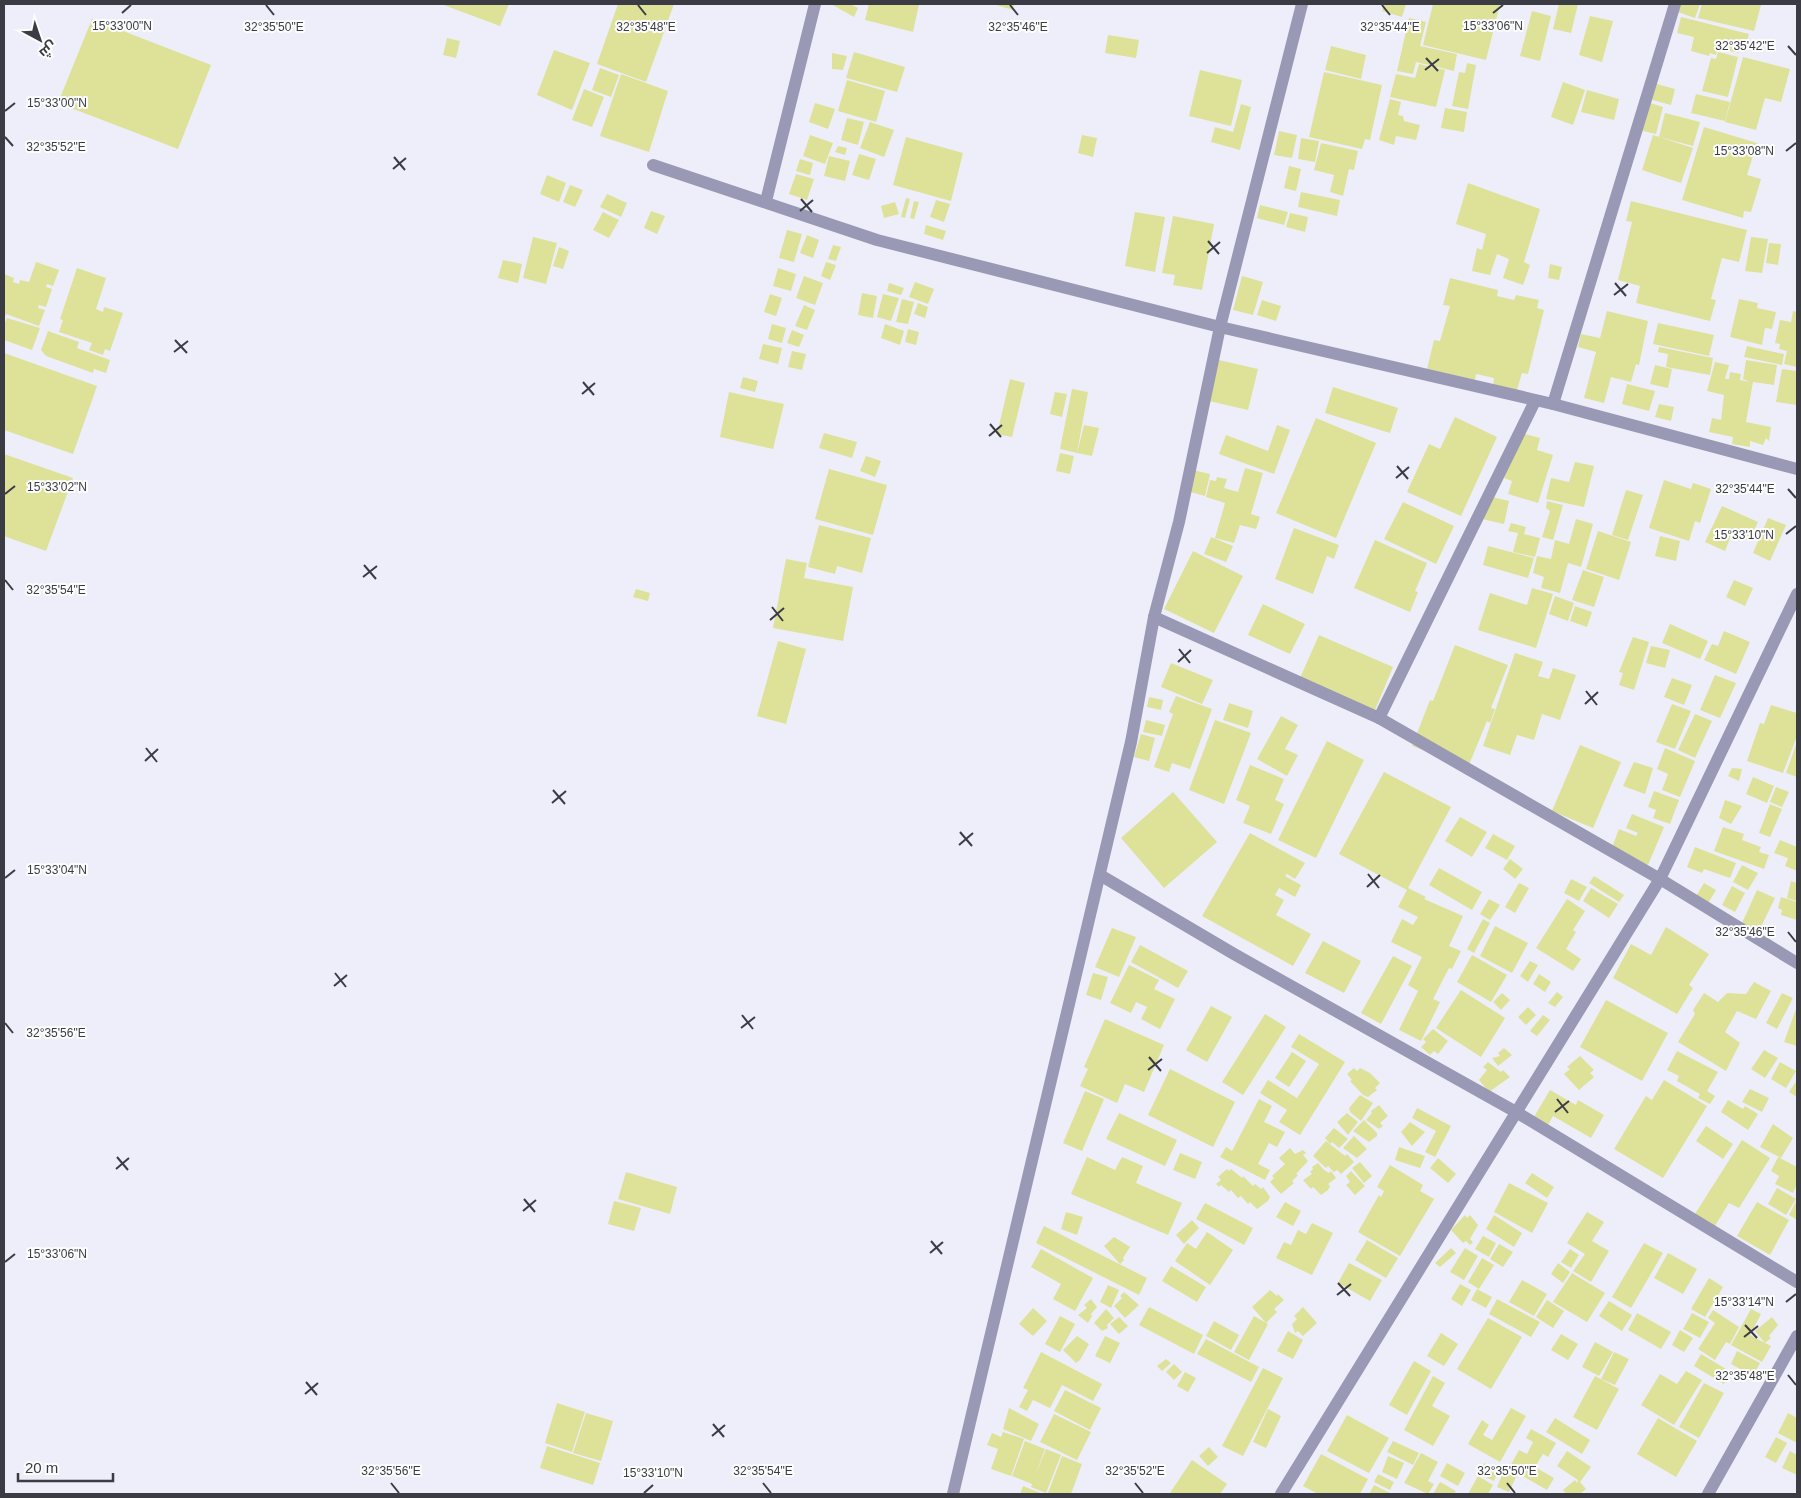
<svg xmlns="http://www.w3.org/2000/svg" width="1801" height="1498" font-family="Helvetica,Cairo,sans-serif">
<rect width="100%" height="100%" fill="#eeeefb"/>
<g fill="#dde298">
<path d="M 441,4 L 509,4 L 500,26 Z"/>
<path d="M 618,4 L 674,4 L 646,82 L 597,64 Z"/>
<path d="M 831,4 L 850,4 L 858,8 L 854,17 Z"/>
<path d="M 869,4 L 919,4 L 913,32 L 865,20 Z"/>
<path d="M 993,4 L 1014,4 L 1013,10 Z"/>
<path d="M 1384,4 L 1406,4 L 1402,17 L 1382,11 Z"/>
<path d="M 1433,4 L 1500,4 L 1486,60 L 1423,45 Z"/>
<path d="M 1559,4 L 1578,4 L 1571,33 L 1553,29 Z"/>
<path d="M 1677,4 L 1700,4 L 1695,18 L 1675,11 Z"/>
<path d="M 1702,4 L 1761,5 L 1754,31 L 1698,18 Z"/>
<path d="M 1532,11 L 1551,16 L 1540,61 L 1520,56 Z"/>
<path d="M 1590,16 L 1613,21 L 1602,62 L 1579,55 Z"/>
<path d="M 1681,17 L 1749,34 L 1745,49 L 1740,48 L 1739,53 L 1718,48 L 1716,55 L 1710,53 L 1709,56 L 1691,51 L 1694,37 L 1677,33 Z"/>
<path d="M 1409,18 L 1426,22 L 1420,46 L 1457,54 L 1454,71 L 1416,62 L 1413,74 L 1397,71 Z"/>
<path d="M 92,19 L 211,65 L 178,149 L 58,103 Z"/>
<path d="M 1108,35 L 1139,40 L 1136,58 L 1105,53 Z"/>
<path d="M 447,38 L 460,41 L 456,58 L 443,55 Z"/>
<path d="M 1331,46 L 1366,55 L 1361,79 L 1325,70 Z"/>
<path d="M 554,50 L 590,63 L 572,110 L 537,95 Z"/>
<path d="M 854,52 L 905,67 L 897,92 L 846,78 Z"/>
<path d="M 1718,52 L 1738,57 L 1728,97 L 1702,91 L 1711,58 L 1716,59 Z"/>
<path d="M 832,53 L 847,56 L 843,70 L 832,69 Z"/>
<path d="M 1743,57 L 1790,69 L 1781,102 L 1765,98 L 1756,130 L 1725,122 Z"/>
<path d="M 1467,63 L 1476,65 L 1468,109 L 1452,106 L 1459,72 L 1465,73 Z"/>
<path d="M 1419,64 L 1445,70 L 1436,107 L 1390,97 L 1396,74 L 1415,78 Z"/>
<path d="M 600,68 L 619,75 L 611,97 L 592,90 Z"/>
<path d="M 1200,70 L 1242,80 L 1231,126 L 1189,116 Z"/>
<path d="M 1324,72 L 1382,85 L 1370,140 L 1365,139 L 1362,149 L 1309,137 Z"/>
<path d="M 621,74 L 668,91 L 649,152 L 600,136 Z"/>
<path d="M 847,80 L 885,91 L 876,122 L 838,111 Z"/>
<path d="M 1563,82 L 1585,90 L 1573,125 L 1551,117 Z"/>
<path d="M 1653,83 L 1675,89 L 1671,105 L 1649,99 Z"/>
<path d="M 584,89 L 604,97 L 592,127 L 572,120 Z"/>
<path d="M 1587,90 L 1619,99 L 1614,120 L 1581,112 Z"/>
<path d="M 1696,94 L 1730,102 L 1725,121 L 1691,113 Z"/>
<path d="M 1390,99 L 1401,102 L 1398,115 L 1403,116 L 1404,121 L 1420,125 L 1416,140 L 1396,136 L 1394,145 L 1379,140 Z"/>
<path d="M 1647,102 L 1663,107 L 1656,134 L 1639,130 Z"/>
<path d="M 815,103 L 835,109 L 828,129 L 809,122 Z"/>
<path d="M 1241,104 L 1251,107 L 1240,150 L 1211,142 L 1215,127 L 1233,132 Z"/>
<path d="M 1445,108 L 1467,112 L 1464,132 L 1441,128 Z"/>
<path d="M 1665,113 L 1700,122 L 1693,146 L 1659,137 Z"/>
<path d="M 847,118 L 864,122 L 858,145 L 841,140 Z"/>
<path d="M 870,122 L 894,130 L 884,157 L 860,148 Z"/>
<path d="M 1704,127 L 1757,143 L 1747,175 L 1761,179 L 1751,212 L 1744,211 L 1743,218 L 1682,200 Z"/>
<path d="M 1279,131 L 1297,135 L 1292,158 L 1274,155 Z"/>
<path d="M 810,135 L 833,143 L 825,164 L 803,156 Z"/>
<path d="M 1082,135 L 1097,138 L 1093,157 L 1078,153 Z"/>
<path d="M 1653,135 L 1693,148 L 1681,183 L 1642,170 Z"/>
<path d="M 906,137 L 963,153 L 951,201 L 893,185 Z"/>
<path d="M 1301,138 L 1319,141 L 1315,162 L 1298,159 Z"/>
<path d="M 1321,143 L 1358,151 L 1354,170 L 1349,169 L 1343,196 L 1330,192 L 1334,175 L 1314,170 Z"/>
<path d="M 838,146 L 847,148 L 845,155 L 835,152 Z"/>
<path d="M 859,154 L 876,159 L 869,180 L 852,175 Z"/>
<path d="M 829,156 L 850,161 L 845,181 L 824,176 Z"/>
<path d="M 800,159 L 813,163 L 810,175 L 796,171 Z"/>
<path d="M 1289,166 L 1301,169 L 1296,191 L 1284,188 Z"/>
<path d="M 796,174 L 814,179 L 807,200 L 789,194 Z"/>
<path d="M 547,175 L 566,183 L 559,202 L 540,194 Z"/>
<path d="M 1468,183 L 1540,209 L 1524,262 L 1530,265 L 1523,285 L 1503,278 L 1509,259 L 1497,254 L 1490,275 L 1472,271 L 1477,248 L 1482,250 L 1486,234 L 1456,224 Z"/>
<path d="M 570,185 L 583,190 L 575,207 L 563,202 Z"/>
<path d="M 1301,192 L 1340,200 L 1337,216 L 1298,207 Z"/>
<path d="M 607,194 L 627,203 L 621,217 L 600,207 Z"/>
<path d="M 906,198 L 910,199 L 905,218 L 901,217 Z"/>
<path d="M 936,200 L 950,204 L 944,222 L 930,217 Z"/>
<path d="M 914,201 L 919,202 L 914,219 L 910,218 Z"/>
<path d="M 1631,201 L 1747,230 L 1739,262 L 1722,258 L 1711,299 L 1716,300 L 1710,321 L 1636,303 L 1640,286 L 1618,280 L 1632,222 L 1626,221 Z"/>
<path d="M 895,202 L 899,214 L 884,218 L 881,206 Z"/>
<path d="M 1260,205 L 1288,212 L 1284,225 L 1257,218 Z"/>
<path d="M 651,211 L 665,216 L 657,234 L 644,228 Z"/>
<path d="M 603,212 L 619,220 L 609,238 L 593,230 Z"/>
<path d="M 1135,212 L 1165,217 L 1155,272 L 1125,266 Z"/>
<path d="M 1290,213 L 1308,217 L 1305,232 L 1286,227 Z"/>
<path d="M 1173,216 L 1214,224 L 1202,290 L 1173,285 L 1175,275 L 1162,273 Z"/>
<path d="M 926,225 L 946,231 L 943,240 L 924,234 Z"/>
<path d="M 787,230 L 802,234 L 794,262 L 779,258 Z"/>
<path d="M 807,235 L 819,240 L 813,258 L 800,253 Z"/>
<path d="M 533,237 L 557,243 L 546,284 L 523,278 Z"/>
<path d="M 1751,237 L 1768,239 L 1762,273 L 1745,271 Z"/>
<path d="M 1769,243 L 1781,244 L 1778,265 L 1766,263 Z"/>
<path d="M 833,245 L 841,247 L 836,261 L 828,259 Z"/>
<path d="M 559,247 L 569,251 L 563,269 L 553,266 Z"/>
<path d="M 503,260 L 522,264 L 518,283 L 498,278 Z"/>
<path d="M 36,262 L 59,270 L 53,286 L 47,284 L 46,287 L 52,289 L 46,307 L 39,305 L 38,308 L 45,310 L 39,326 L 6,314 L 4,320 L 4,274 L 14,278 L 13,282 L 19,284 L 20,280 L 29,282 Z"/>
<path d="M 826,262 L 836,265 L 830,280 L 821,276 Z"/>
<path d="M 1550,264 L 1562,267 L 1559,280 L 1548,278 Z"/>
<path d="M 77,268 L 106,278 L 96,309 L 103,312 L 104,307 L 123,313 L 110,351 L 105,349 L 103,355 L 89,350 L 92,343 L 59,332 L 63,320 L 60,319 Z"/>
<path d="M 778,268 L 796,274 L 791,291 L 773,286 Z"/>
<path d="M 804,276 L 823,283 L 815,305 L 796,298 Z"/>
<path d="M 1242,276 L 1263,282 L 1253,315 L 1233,310 Z"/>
<path d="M 1450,278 L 1498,290 L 1497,296 L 1514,300 L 1516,295 L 1539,300 L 1537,308 L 1544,310 L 1528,374 L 1522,373 L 1517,390 L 1493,385 L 1494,378 L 1476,374 L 1475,380 L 1427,369 L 1434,340 L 1440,341 L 1450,306 L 1443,305 Z"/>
<path d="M 915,282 L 934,289 L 928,304 L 909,297 Z"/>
<path d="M 889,283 L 904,288 L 901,295 L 887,291 Z"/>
<path d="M 862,293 L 877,296 L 873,318 L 858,315 Z"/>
<path d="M 770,294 L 782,298 L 776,316 L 764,312 Z"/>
<path d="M 883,294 L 899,298 L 891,321 L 877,317 Z"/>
<path d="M 902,299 L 914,302 L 908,324 L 896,322 Z"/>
<path d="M 1739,299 L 1758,303 L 1757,308 L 1776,312 L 1772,329 L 1765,328 L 1762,345 L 1730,337 Z"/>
<path d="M 1262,300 L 1281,306 L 1276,321 L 1257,315 Z"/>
<path d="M 918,303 L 928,307 L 925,318 L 914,314 Z"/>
<path d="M 804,305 L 815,310 L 807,330 L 795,326 Z"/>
<path d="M 1607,311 L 1648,321 L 1639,365 L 1636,364 L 1631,382 L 1611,377 L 1604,403 L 1584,398 L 1596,352 L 1578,347 L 1581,334 L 1600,338 Z"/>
<path d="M 1793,311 L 1797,312 L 1797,367 L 1784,364 L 1787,351 L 1779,349 L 1780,344 L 1775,343 L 1780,320 L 1791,322 Z"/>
<path d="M 7,318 L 40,328 L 32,350 L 4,340 L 4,324 Z"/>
<path d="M 1658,323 L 1714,335 L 1709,356 L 1653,344 Z"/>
<path d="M 772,324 L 786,328 L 782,343 L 768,339 Z"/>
<path d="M 885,324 L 904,331 L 900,345 L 881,338 Z"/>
<path d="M 908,329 L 919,332 L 916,345 L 905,342 Z"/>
<path d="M 792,330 L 804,335 L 799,347 L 787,343 Z"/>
<path d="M 48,331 L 79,342 L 77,348 L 110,360 L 106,373 L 94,369 L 93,373 L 46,356 L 41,350 Z"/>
<path d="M 763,344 L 782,348 L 778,364 L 759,359 Z"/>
<path d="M 1747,346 L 1784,354 L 1782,365 L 1744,357 Z"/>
<path d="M 1659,347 L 1713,358 L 1710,375 L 1666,367 L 1668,354 L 1658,352 Z"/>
<path d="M 792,351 L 806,354 L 802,370 L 788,367 Z"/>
<path d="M 4,353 L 97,386 L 73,454 L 4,430 Z"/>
<path d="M 1219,360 L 1258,369 L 1248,410 L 1209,401 Z"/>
<path d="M 1746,360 L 1777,365 L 1774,385 L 1753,382 L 1746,422 L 1771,427 L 1769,441 L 1766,438 L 1763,445 L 1750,441 L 1750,447 L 1732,444 L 1733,437 L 1709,432 L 1712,418 L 1721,420 L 1724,395 L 1707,391 L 1715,362 L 1729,365 L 1725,379 L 1729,379 L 1730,372 L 1741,374 L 1740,380 L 1750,382 L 1743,379 Z"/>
<path d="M 1655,365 L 1672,369 L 1668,388 L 1650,384 Z"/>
<path d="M 1782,369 L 1797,371 L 1797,405 L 1776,402 Z"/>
<path d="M 743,377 L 758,381 L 755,392 L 740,388 Z"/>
<path d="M 1010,379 L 1025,383 L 1012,437 L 997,434 Z"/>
<path d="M 1627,384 L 1655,391 L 1649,411 L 1622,404 Z"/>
<path d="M 1333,387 L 1398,408 L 1390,433 L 1325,413 Z"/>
<path d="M 1072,389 L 1088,392 L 1077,453 L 1060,449 Z"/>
<path d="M 729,392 L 784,404 L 773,449 L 720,437 Z"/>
<path d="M 1055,392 L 1067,394 L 1062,417 L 1050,414 Z"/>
<path d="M 1659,404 L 1674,407 L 1671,421 L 1655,417 Z"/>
<path d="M 1455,417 L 1497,437 L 1461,516 L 1407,492 L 1429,444 L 1440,449 Z"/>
<path d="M 1316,418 L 1376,443 L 1336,538 L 1276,513 Z"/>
<path d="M 1084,425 L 1099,428 L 1092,456 L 1077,453 Z"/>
<path d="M 1277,425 L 1290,430 L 1274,474 L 1219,454 L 1226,435 L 1268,451 Z"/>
<path d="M 1518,432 L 1540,438 L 1537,450 L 1553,455 L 1538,503 L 1508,494 L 1512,481 L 1504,478 Z"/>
<path d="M 824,433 L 857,442 L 852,458 L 819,448 Z"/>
<path d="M 1060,453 L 1074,456 L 1070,474 L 1056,471 Z"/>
<path d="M 4,454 L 73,478 L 46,551 L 4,536 Z"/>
<path d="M 866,456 L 881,461 L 875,477 L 860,471 Z"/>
<path d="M 1575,462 L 1594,466 L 1584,507 L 1546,499 L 1551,478 L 1569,482 Z"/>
<path d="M 1245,468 L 1263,473 L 1251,514 L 1260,517 L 1256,529 L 1240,525 L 1234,543 L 1215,538 L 1225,503 L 1206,497 L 1210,480 L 1216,481 L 1217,477 L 1227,479 L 1224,488 L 1238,492 Z"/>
<path d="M 829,469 L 887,485 L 873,535 L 815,519 Z"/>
<path d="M 1193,470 L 1210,474 L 1205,496 L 1187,491 Z"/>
<path d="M 1664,480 L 1691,489 L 1693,483 L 1711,489 L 1700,523 L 1695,521 L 1689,541 L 1649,528 Z"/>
<path d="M 1626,490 L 1643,495 L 1628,540 L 1612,535 Z"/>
<path d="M 1488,496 L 1509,501 L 1504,524 L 1482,519 Z"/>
<path d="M 1547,501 L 1563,505 L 1553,540 L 1542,537 L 1550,511 L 1546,508 Z"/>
<path d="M 1403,502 L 1454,526 L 1436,564 L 1384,539 Z"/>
<path d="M 1722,506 L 1758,522 L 1749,541 L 1732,533 L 1725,551 L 1705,542 Z"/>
<path d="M 1768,518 L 1786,525 L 1770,561 L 1753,553 Z"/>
<path d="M 1576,519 L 1593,524 L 1581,567 L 1568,563 L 1560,593 L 1541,588 L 1544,577 L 1533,573 L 1537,556 L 1551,559 L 1555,540 L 1569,544 Z"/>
<path d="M 1511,523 L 1526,527 L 1524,534 L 1540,538 L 1535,557 L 1513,552 L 1518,533 L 1508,531 Z"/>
<path d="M 819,525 L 871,538 L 862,573 L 837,566 L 835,574 L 808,567 Z"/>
<path d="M 1294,528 L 1339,545 L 1334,559 L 1327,556 L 1313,594 L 1275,579 Z"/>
<path d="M 1598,531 L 1631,542 L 1619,580 L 1586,569 Z"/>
<path d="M 1660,536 L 1680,541 L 1676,561 L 1655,556 Z"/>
<path d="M 1211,537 L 1233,546 L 1226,562 L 1204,554 Z"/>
<path d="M 1375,540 L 1427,563 L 1415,591 L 1418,592 L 1410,612 L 1354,588 Z"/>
<path d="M 1488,546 L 1534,558 L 1528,578 L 1483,565 Z"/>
<path d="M 1193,551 L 1243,576 L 1214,633 L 1164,609 Z"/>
<path d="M 786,559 L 807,563 L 804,578 L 853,587 L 843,641 L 773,628 Z"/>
<path d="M 1583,570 L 1604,577 L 1594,607 L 1572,600 Z"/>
<path d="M 1734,580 L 1753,588 L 1745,606 L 1726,597 Z"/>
<path d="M 1532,588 L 1553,594 L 1536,648 L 1478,630 L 1490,593 L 1527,605 Z"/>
<path d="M 636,589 L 650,593 L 648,601 L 633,597 Z"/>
<path d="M 1555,596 L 1574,603 L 1568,621 L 1549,614 Z"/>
<path d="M 1263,604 L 1305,624 L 1290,654 L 1248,635 Z"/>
<path d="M 1575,606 L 1592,612 L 1587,627 L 1570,621 Z"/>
<path d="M 1670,624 L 1708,641 L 1700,659 L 1662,643 Z"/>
<path d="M 1724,631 L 1750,642 L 1736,674 L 1704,660 L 1712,644 L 1718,646 Z"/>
<path d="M 1319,635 L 1393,667 L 1375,710 L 1300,678 Z"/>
<path d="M 1633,637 L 1649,642 L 1634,690 L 1619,685 L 1623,673 L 1619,672 Z"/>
<path d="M 778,641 L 806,649 L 786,724 L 757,716 Z"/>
<path d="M 1455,645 L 1508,665 L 1491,708 L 1495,709 L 1490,723 L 1487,721 L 1468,767 L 1412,746 L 1430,700 L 1433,701 Z"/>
<path d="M 1651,646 L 1670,650 L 1665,668 L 1646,663 Z"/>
<path d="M 1515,653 L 1543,662 L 1538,676 L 1549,679 L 1553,668 L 1576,675 L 1560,720 L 1542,714 L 1534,740 L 1517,735 L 1510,755 L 1483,746 Z"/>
<path d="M 1171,663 L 1213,680 L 1202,704 L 1161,687 Z"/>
<path d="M 1715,675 L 1736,683 L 1720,718 L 1700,710 Z"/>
<path d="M 1672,678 L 1692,685 L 1684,705 L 1664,697 Z"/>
<path d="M 1176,696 L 1212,709 L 1190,769 L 1172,763 L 1169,772 L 1154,767 L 1173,714 L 1169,712 Z"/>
<path d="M 1149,697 L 1163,700 L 1161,710 L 1147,707 Z"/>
<path d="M 1229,703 L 1253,711 L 1248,728 L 1223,720 Z"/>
<path d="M 1672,704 L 1691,711 L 1675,749 L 1656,742 Z"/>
<path d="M 1771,705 L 1797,713 L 1797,736 L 1783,773 L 1747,761 L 1760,723 L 1764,724 Z"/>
<path d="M 1695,714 L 1712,721 L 1695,758 L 1678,750 Z"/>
<path d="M 1281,716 L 1298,725 L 1285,749 L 1298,755 L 1287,776 L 1257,759 Z"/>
<path d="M 1146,720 L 1165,725 L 1162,736 L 1143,732 Z"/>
<path d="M 1215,720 L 1251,733 L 1224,804 L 1189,790 Z"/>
<path d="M 1141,734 L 1155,738 L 1149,761 L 1134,757 Z"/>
<path d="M 1327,741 L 1364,760 L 1316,858 L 1278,840 Z"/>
<path d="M 1797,742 L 1797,777 L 1786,773 Z"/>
<path d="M 1580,745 L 1621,762 L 1593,828 L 1552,811 Z"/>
<path d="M 1665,748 L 1695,761 L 1680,797 L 1662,790 L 1668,774 L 1657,769 Z"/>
<path d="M 1634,762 L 1653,768 L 1645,794 L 1623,786 Z"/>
<path d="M 1250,765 L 1284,779 L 1275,800 L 1284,804 L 1271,834 L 1243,823 L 1250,806 L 1236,800 Z"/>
<path d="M 1732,768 L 1742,769 L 1739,781 L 1728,776 Z"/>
<path d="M 1384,772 L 1451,807 L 1408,888 L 1426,897 L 1424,899 L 1463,916 L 1449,946 L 1461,951 L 1452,969 L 1449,968 L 1433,999 L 1440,1002 L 1421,1041 L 1399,1030 L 1418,991 L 1408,985 L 1422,957 L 1391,942 L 1402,919 L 1413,925 L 1418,917 L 1398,907 L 1407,890 L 1339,854 Z"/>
<path d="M 1753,777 L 1774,786 L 1767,803 L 1746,794 Z"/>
<path d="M 1776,787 L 1789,792 L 1782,807 L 1770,802 Z"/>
<path d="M 1654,791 L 1679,800 L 1670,824 L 1653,818 L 1656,810 L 1648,807 Z"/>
<path d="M 1173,792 L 1217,842 L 1164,888 L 1121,838 Z"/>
<path d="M 1725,800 L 1742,806 L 1731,824 L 1719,818 Z"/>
<path d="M 1770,804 L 1782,809 L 1770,837 L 1759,833 Z"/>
<path d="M 1632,814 L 1664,827 L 1648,865 L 1611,850 L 1619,829 L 1636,836 L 1638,833 L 1626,828 Z"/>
<path d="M 1460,817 L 1487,832 L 1472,857 L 1445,841 Z"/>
<path d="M 1723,827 L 1744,834 L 1742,840 L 1761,847 L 1759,852 L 1769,855 L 1764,869 L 1714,851 Z"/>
<path d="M 1250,833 L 1305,863 L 1295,879 L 1287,874 L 1285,876 L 1301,885 L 1295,897 L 1279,888 L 1275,895 L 1284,900 L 1276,915 L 1311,934 L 1293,966 L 1202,916 Z"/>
<path d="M 1493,834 L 1515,846 L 1507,860 L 1485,848 Z"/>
<path d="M 1780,840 L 1797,847 L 1797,871 L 1785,866 L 1788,858 L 1774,853 Z"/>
<path d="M 1695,847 L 1736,863 L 1730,878 L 1704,869 L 1702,873 L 1687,867 Z"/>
<path d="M 1510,859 L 1523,869 L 1515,879 L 1503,869 Z"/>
<path d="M 1742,865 L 1758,873 L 1748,890 L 1733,882 Z"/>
<path d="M 1439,868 L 1482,892 L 1472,910 L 1429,885 Z"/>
<path d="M 1594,876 L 1624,895 L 1619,902 L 1589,883 Z"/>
<path d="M 1571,879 L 1587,887 L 1579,901 L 1564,893 Z"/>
<path d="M 1791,881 L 1797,883 L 1797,901 L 1787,898 Z"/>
<path d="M 1519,883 L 1529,888 L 1515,913 L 1505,907 Z"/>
<path d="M 1704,883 L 1716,890 L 1707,905 L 1695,898 Z"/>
<path d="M 1732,886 L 1745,893 L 1735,912 L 1722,905 Z"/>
<path d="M 1591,888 L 1618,904 L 1609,918 L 1583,901 Z"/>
<path d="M 1757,890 L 1775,898 L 1759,931 L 1742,923 Z"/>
<path d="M 1781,897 L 1797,902 L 1797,920 L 1781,915 L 1782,910 L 1778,908 Z"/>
<path d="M 1489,899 L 1500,905 L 1490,920 L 1480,914 Z"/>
<path d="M 1567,899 L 1585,911 L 1573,930 L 1576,932 L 1566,949 L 1581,959 L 1573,971 L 1536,948 Z"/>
<path d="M 1483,919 L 1490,923 L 1474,953 L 1467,949 Z"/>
<path d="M 1495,926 L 1528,943 L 1512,973 L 1480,956 Z"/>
<path d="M 1666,927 L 1709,954 L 1689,985 L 1693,988 L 1677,1014 L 1613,978 L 1631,944 L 1651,955 Z"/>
<path d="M 1112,928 L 1136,937 L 1119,977 L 1095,967 Z"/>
<path d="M 1323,941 L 1361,961 L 1344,993 L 1305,973 Z"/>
<path d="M 1140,945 L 1188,971 L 1178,988 L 1131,962 Z"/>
<path d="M 1472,955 L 1507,975 L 1491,1002 L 1457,982 Z"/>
<path d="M 1393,956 L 1412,966 L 1381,1024 L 1361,1013 Z"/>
<path d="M 1530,961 L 1538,965 L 1528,982 L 1520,976 Z"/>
<path d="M 1129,965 L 1159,980 L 1154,989 L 1175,999 L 1160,1029 L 1141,1019 L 1147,1007 L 1136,1002 L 1131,1013 L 1110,1003 Z"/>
<path d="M 1093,973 L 1108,977 L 1101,1000 L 1086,995 Z"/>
<path d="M 1539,974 L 1551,982 L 1545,992 L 1533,984 Z"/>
<path d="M 1754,982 L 1771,991 L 1756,1019 L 1737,1011 L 1725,1032 L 1740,1043 L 1726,1071 L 1678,1042 L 1695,1014 L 1693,1010 L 1704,993 L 1718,1002 L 1727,993 L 1746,994 Z"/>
<path d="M 1461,990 L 1505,1018 L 1481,1057 L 1436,1028 Z"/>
<path d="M 1557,992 L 1563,997 L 1555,1007 L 1548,1003 Z"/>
<path d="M 1502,993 L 1510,1000 L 1501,1010 L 1493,1002 Z"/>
<path d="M 1782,993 L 1793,998 L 1777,1029 L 1766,1023 Z"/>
<path d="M 1606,1000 L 1668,1033 L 1642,1081 L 1580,1047 Z"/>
<path d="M 1211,1006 L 1232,1017 L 1207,1062 L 1186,1050 Z"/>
<path d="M 1528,1007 L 1536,1015 L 1526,1025 L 1518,1017 Z"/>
<path d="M 1796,1009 L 1797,1009 L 1797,1046 L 1784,1042 Z"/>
<path d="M 1265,1014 L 1286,1027 L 1243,1095 L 1222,1082 Z"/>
<path d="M 1543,1015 L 1550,1020 L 1537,1036 L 1530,1031 Z"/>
<path d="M 1105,1019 L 1164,1045 L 1144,1092 L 1125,1084 L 1117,1103 L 1080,1086 L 1088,1069 L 1084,1067 Z"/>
<path d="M 1433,1029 L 1448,1041 L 1438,1054 L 1434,1051 L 1430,1055 L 1421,1047 L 1426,1042 L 1423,1039 Z"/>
<path d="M 1299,1034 L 1345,1062 L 1300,1135 L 1279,1122 L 1287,1110 L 1260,1093 L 1268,1080 L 1297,1098 L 1319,1064 L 1291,1047 Z"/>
<path d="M 1504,1048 L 1512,1055 L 1498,1066 L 1492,1058 L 1500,1056 L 1498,1053 Z"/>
<path d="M 1764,1050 L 1778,1058 L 1765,1078 L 1751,1069 Z"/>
<path d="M 1677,1051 L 1718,1072 L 1707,1091 L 1715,1096 L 1710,1104 L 1698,1098 L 1700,1094 L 1677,1081 L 1679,1076 L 1667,1070 Z"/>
<path d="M 1292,1052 L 1306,1061 L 1289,1087 L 1275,1078 Z"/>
<path d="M 1580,1056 L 1594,1070 L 1590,1073 L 1594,1077 L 1579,1090 L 1564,1074 L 1570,1069 L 1567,1067 Z"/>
<path d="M 1488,1062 L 1501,1072 L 1503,1070 L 1510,1077 L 1489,1092 L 1479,1080 L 1487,1070 L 1483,1067 Z"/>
<path d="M 1780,1062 L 1796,1071 L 1786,1088 L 1771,1079 Z"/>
<path d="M 1354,1068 L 1357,1071 L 1360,1068 L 1370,1073 L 1380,1083 L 1375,1088 L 1377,1090 L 1368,1097 L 1363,1095 L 1350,1081 L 1352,1080 L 1347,1074 Z"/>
<path d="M 1170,1069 L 1235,1102 L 1213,1147 L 1148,1115 Z"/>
<path d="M 1664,1080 L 1707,1106 L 1663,1178 L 1614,1149 L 1646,1096 L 1652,1100 Z"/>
<path d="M 1797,1080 L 1797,1097 L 1789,1092 Z"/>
<path d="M 1750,1089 L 1769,1098 L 1762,1112 L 1742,1102 Z"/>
<path d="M 1550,1090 L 1576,1105 L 1578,1100 L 1604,1115 L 1591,1138 L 1553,1116 L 1548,1125 L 1534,1117 Z"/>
<path d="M 1085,1091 L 1104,1099 L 1082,1151 L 1063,1143 Z"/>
<path d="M 1360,1095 L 1373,1103 L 1361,1121 L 1350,1112 L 1349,1108 Z"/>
<path d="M 1259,1099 L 1272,1106 L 1264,1122 L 1285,1132 L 1277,1147 L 1269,1143 L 1258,1164 L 1270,1170 L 1265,1180 L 1220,1157 L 1226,1147 L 1232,1151 Z"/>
<path d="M 1728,1100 L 1743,1109 L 1745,1106 L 1758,1114 L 1748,1130 L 1721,1112 Z"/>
<path d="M 1379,1105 L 1388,1116 L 1380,1123 L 1383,1126 L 1379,1129 L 1366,1120 L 1372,1113 L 1371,1111 Z"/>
<path d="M 1417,1108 L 1451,1126 L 1435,1157 L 1425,1152 L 1436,1131 L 1412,1118 Z"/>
<path d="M 1119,1113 L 1177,1140 L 1165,1166 L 1106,1139 Z"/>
<path d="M 1347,1113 L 1358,1122 L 1348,1135 L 1337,1122 Z"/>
<path d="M 1364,1120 L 1377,1133 L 1377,1136 L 1369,1142 L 1353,1131 Z"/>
<path d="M 1410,1122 L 1425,1132 L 1412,1146 L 1401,1132 Z"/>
<path d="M 1773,1124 L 1793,1138 L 1781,1158 L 1760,1147 Z"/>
<path d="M 1706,1126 L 1733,1144 L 1723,1159 L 1696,1141 Z"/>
<path d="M 1334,1128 L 1348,1139 L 1339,1148 L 1332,1142 L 1330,1144 L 1325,1138 Z"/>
<path d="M 1354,1136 L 1367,1149 L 1357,1158 L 1343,1148 Z"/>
<path d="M 1742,1140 L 1770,1158 L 1739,1208 L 1729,1203 L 1713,1229 L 1693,1217 Z"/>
<path d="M 1326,1141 L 1345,1156 L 1347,1154 L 1354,1162 L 1341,1174 L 1337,1170 L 1334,1172 L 1328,1166 L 1326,1168 L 1313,1156 Z"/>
<path d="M 1399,1147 L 1425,1156 L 1420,1168 L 1395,1160 Z"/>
<path d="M 1290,1148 L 1295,1154 L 1303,1150 L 1306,1153 L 1303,1155 L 1308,1161 L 1296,1174 L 1298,1175 L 1292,1181 L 1294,1183 L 1281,1194 L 1270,1182 L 1274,1178 L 1272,1176 L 1285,1164 L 1279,1158 Z"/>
<path d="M 1180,1153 L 1202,1162 L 1195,1179 L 1173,1170 Z"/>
<path d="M 1087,1157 L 1115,1170 L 1122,1157 L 1143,1166 L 1136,1183 L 1182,1203 L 1168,1235 L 1071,1194 Z"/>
<path d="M 1778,1157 L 1797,1167 L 1797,1184 L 1793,1193 L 1775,1184 L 1779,1176 L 1771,1171 Z"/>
<path d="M 1438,1158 L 1456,1174 L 1448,1183 L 1430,1168 Z"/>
<path d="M 1360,1162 L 1372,1176 L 1364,1183 L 1352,1168 Z"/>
<path d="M 1318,1163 L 1324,1170 L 1329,1173 L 1331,1171 L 1336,1178 L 1328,1184 L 1330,1186 L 1328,1190 L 1321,1195 L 1313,1187 L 1311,1189 L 1303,1180 L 1312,1174 L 1310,1172 L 1313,1169 L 1312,1167 Z"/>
<path d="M 1390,1165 L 1423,1185 L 1420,1191 L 1434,1199 L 1400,1256 L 1358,1232 L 1379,1195 L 1381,1197 L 1384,1191 L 1377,1187 Z"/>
<path d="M 1227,1169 L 1229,1171 L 1231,1169 L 1242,1178 L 1243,1176 L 1253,1186 L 1255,1184 L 1261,1189 L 1263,1187 L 1270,1197 L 1268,1201 L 1257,1209 L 1250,1202 L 1248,1204 L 1241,1196 L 1238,1198 L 1231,1190 L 1229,1192 L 1221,1185 L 1219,1187 L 1216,1184 L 1221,1180 L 1218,1177 Z"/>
<path d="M 1351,1171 L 1365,1186 L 1355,1195 L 1346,1185 L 1350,1182 L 1346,1176 Z"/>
<path d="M 626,1172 L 677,1187 L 670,1214 L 618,1199 Z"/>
<path d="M 1532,1173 L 1554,1187 L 1547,1198 L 1525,1183 Z"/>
<path d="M 1509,1183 L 1548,1203 L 1532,1233 L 1494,1212 Z"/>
<path d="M 1777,1188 L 1796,1199 L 1786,1215 L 1768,1204 Z"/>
<path d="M 1797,1200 L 1797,1220 L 1789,1215 Z"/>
<path d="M 614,1201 L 641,1208 L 634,1231 L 608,1224 Z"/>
<path d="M 1285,1202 L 1301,1211 L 1293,1226 L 1276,1217 Z"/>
<path d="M 1757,1202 L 1789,1220 L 1770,1255 L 1737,1236 Z"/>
<path d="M 1205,1203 L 1253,1228 L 1244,1245 L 1196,1219 Z"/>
<path d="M 1066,1212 L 1083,1217 L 1077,1235 L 1061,1229 Z"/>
<path d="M 1587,1212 L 1604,1222 L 1592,1241 L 1609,1251 L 1591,1282 L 1573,1271 L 1585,1254 L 1567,1243 Z"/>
<path d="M 1465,1215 L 1467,1218 L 1470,1215 L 1478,1225 L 1470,1239 L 1473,1242 L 1470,1245 L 1466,1241 L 1463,1243 L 1451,1230 Z"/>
<path d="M 1494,1215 L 1522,1233 L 1514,1247 L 1486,1229 Z"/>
<path d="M 1192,1220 L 1199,1228 L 1184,1244 L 1176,1235 Z"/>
<path d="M 1312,1223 L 1333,1233 L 1312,1275 L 1276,1258 L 1284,1242 L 1291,1245 L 1298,1230 L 1306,1234 Z"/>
<path d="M 1044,1226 L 1147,1278 L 1139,1295 L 1036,1243 Z"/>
<path d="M 1207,1232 L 1233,1250 L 1210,1285 L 1175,1261 L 1187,1243 L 1196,1249 Z"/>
<path d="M 1483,1236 L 1496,1243 L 1489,1257 L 1475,1249 Z"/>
<path d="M 1114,1237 L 1130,1247 L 1123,1258 L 1124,1260 L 1120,1264 L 1104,1246 Z"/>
<path d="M 1367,1240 L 1398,1258 L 1386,1278 L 1355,1260 Z"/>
<path d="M 1644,1243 L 1663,1253 L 1631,1308 L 1612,1297 Z"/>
<path d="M 1499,1244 L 1513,1252 L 1503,1267 L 1490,1259 Z"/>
<path d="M 1451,1248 L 1456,1253 L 1440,1267 L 1435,1263 Z"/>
<path d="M 1465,1248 L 1478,1256 L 1464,1280 L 1450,1272 Z"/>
<path d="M 1041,1249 L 1093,1278 L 1075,1311 L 1053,1299 L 1061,1284 L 1031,1267 Z"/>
<path d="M 1570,1249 L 1579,1255 L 1571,1268 L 1561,1262 Z"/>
<path d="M 1668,1253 L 1697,1269 L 1683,1294 L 1654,1278 Z"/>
<path d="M 1482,1258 L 1494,1265 L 1479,1289 L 1468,1282 Z"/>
<path d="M 1349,1263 L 1382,1280 L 1370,1301 L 1338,1283 Z"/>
<path d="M 1558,1263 L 1570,1272 L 1563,1283 L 1551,1274 Z"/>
<path d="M 1171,1266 L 1206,1287 L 1197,1302 L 1162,1281 Z"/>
<path d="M 1572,1273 L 1605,1293 L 1587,1322 L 1553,1302 Z"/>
<path d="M 1709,1278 L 1723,1287 L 1705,1317 L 1691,1309 Z"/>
<path d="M 1522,1280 L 1547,1294 L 1534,1316 L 1509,1302 Z"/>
<path d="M 1460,1284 L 1471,1290 L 1462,1306 L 1451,1299 Z"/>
<path d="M 1108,1285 L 1119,1290 L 1111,1308 L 1100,1302 Z"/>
<path d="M 1477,1289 L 1492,1297 L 1486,1308 L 1471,1300 Z"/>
<path d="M 1270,1290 L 1277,1296 L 1278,1294 L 1284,1300 L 1274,1309 L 1277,1312 L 1266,1323 L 1252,1307 Z"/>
<path d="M 1124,1292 L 1139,1305 L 1125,1318 L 1114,1306 L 1122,1298 L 1120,1296 Z"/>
<path d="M 1091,1299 L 1097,1307 L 1091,1314 L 1092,1316 L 1088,1323 L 1078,1315 L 1087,1308 L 1084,1305 Z"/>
<path d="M 1497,1299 L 1540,1322 L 1531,1337 L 1489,1314 Z"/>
<path d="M 1547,1300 L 1564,1311 L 1553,1328 L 1536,1317 Z"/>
<path d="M 1609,1301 L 1632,1315 L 1622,1331 L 1599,1316 Z"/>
<path d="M 1149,1307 L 1203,1335 L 1194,1354 L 1139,1325 Z"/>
<path d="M 1303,1307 L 1317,1323 L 1303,1336 L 1298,1331 L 1295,1333 L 1292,1324 L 1297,1319 L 1294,1316 Z"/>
<path d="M 1033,1308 L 1047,1321 L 1033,1336 L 1019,1324 Z"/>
<path d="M 1106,1309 L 1114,1318 L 1107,1325 L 1108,1328 L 1102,1331 L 1094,1323 Z"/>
<path d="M 1751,1309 L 1761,1314 L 1750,1335 L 1771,1346 L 1762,1362 L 1731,1345 Z"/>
<path d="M 1713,1310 L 1739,1327 L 1730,1344 L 1726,1342 L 1715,1360 L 1698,1349 L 1715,1323 L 1708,1318 Z"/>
<path d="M 1637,1313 L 1671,1332 L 1661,1349 L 1628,1330 Z"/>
<path d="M 1692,1313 L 1709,1322 L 1700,1338 L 1683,1329 Z"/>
<path d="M 1060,1316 L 1075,1324 L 1060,1352 L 1045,1344 Z"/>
<path d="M 1254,1316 L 1268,1324 L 1249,1360 L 1234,1352 Z"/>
<path d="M 1119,1317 L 1128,1326 L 1119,1334 L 1110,1324 Z"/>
<path d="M 1772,1317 L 1778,1325 L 1769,1336 L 1771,1338 L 1765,1343 L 1755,1331 Z"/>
<path d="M 1488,1318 L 1522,1337 L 1491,1389 L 1457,1369 Z"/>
<path d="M 1214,1321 L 1239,1335 L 1231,1350 L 1206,1336 Z"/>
<path d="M 1680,1330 L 1693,1338 L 1684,1352 L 1672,1345 Z"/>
<path d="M 1288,1331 L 1303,1340 L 1293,1359 L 1277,1351 Z"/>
<path d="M 1441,1333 L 1458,1344 L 1444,1366 L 1427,1356 Z"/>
<path d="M 1561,1334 L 1578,1344 L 1568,1360 L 1551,1350 Z"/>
<path d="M 1077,1336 L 1089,1344 L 1080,1360 L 1076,1363 L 1063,1350 Z"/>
<path d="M 1105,1336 L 1120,1343 L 1110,1363 L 1095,1356 Z"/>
<path d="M 1206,1339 L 1259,1367 L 1251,1382 L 1197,1354 Z"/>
<path d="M 1595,1342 L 1613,1352 L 1599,1376 L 1582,1367 Z"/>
<path d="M 1737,1351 L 1760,1363 L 1753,1376 L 1731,1364 Z"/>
<path d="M 1041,1352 L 1102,1384 L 1093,1401 L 1062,1385 L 1050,1408 L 1033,1400 L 1027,1411 L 1019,1407 L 1028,1390 L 1023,1388 Z"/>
<path d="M 1614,1352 L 1629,1359 L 1615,1385 L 1601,1379 Z"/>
<path d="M 1701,1354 L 1731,1372 L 1724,1384 L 1694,1366 Z"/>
<path d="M 1166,1359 L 1171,1363 L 1162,1371 L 1157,1366 Z"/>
<path d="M 1414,1361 L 1431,1371 L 1407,1415 L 1389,1405 Z"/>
<path d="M 1174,1364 L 1182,1372 L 1174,1380 L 1166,1372 Z"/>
<path d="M 1263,1368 L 1283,1378 L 1243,1456 L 1222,1446 Z"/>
<path d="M 1686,1371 L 1702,1380 L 1674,1425 L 1641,1405 L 1660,1374 L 1677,1384 Z"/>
<path d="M 1185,1372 L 1196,1378 L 1188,1392 L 1177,1386 Z"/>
<path d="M 1433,1376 L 1445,1383 L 1432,1406 L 1450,1416 L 1433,1446 L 1404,1430 Z"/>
<path d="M 1595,1376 L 1619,1389 L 1597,1430 L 1573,1417 Z"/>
<path d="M 1704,1383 L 1724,1393 L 1699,1438 L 1679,1427 Z"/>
<path d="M 1065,1390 L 1101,1408 L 1090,1430 L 1054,1411 Z"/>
<path d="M 557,1403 L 585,1412 L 572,1452 L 545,1443 Z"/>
<path d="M 1009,1408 L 1039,1424 L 1031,1441 L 1003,1429 Z"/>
<path d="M 1511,1408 L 1526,1416 L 1500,1462 L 1468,1444 L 1482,1420 L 1489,1425 L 1483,1435 L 1492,1440 Z"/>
<path d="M 1268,1409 L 1281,1416 L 1266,1448 L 1253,1442 Z"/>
<path d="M 586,1413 L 613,1421 L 601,1461 L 573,1453 Z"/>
<path d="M 1788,1413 L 1797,1418 L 1797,1443 L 1778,1433 Z"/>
<path d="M 1054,1414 L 1091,1432 L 1077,1460 L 1040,1442 Z"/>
<path d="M 1347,1415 L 1389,1438 L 1369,1473 L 1327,1451 Z"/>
<path d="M 1555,1418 L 1590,1440 L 1582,1454 L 1546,1432 Z"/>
<path d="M 1658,1418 L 1697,1441 L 1676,1477 L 1637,1454 Z"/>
<path d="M 1531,1429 L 1556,1443 L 1548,1457 L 1543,1454 L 1535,1467 L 1554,1478 L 1547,1490 L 1509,1468 L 1519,1450 L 1527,1454 L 1533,1442 L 1526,1438 Z"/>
<path d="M 1003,1432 L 1024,1439 L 1011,1476 L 991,1469 L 998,1449 L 987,1445 L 992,1433 L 1001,1437 Z"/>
<path d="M 1776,1437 L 1787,1443 L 1776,1463 L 1765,1457 Z"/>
<path d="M 1025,1441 L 1045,1449 L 1035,1476 L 1046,1449 L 1061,1455 L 1046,1493 L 1031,1487 L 1032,1484 L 1012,1476 Z"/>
<path d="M 1393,1441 L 1419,1453 L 1413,1465 L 1387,1452 Z"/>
<path d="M 547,1446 L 600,1463 L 593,1485 L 540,1468 Z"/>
<path d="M 1209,1447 L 1218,1457 L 1208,1466 L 1199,1456 Z"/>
<path d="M 1567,1451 L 1591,1467 L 1580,1482 L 1586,1489 L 1580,1494 L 1566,1494 L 1563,1490 L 1575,1480 L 1577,1483 L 1578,1480 L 1557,1466 Z"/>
<path d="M 1790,1451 L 1797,1455 L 1797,1475 L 1782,1468 Z"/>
<path d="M 1421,1453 L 1438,1462 L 1428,1481 L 1434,1484 L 1428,1494 L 1404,1483 Z"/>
<path d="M 1321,1454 L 1368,1479 L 1360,1494 L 1318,1494 L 1303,1486 Z"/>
<path d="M 1062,1456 L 1082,1464 L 1071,1494 L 1051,1494 L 1048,1493 Z"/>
<path d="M 1388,1456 L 1404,1463 L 1397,1479 L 1382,1472 Z"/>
<path d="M 1192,1460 L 1227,1484 L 1220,1494 L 1170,1493 Z"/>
<path d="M 1447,1463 L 1465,1473 L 1458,1486 L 1440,1476 Z"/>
<path d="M 1484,1463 L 1499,1470 L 1494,1481 L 1479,1474 Z"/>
<path d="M 1504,1471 L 1516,1477 L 1509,1492 L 1497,1487 Z"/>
<path d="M 1378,1474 L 1394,1482 L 1390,1490 L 1374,1482 Z"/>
<path d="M 1478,1476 L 1493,1485 L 1488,1494 L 1468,1494 Z"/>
<path d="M 1440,1482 L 1456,1491 L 1454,1494 L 1433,1494 Z"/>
<path d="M 1374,1485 L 1392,1494 L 1369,1494 Z"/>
<path d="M 1023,1486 L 1043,1494 L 1020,1494 Z"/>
</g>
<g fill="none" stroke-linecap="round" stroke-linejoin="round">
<g stroke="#9999b6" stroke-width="12">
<path d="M 653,165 L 877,240 L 1220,327 L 1553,404 L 1797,469"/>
<path d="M 766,201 L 815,4"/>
<path d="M 1553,404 L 1675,4"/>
<path d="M 1154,617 L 1379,718 L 1660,879 L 1797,963"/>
<path d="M 1379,718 L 1535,401"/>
<path d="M 1100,875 L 1234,954 L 1516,1112 L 1797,1282"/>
<path d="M 953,1494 L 1131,742 L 1154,617 L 1179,522 L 1220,327 L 1302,4"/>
<path d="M 1281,1494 L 1660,879 L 1797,594"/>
<path d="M 1708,1494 L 1797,1336"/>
</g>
</g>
<path fill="none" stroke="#3b3b44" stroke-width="2" d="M 266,5 L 274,15M 638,5 L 646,15M 1010,5 L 1018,15M 1382,5 L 1390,15M 122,13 L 131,5M 1493,13 L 1503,5M 1788,46 L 1796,55M 1426,58 L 1438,71M 1425,70 L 1439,59M 5,111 L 15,103M 5,137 L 13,146M 1786,151 L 1796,143M 394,157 L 405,170M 393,169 L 406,158M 801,199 L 812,212M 800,211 L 813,200M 1208,241 L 1219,254M 1207,253 L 1220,242M 1615,283 L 1626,296M 1614,295 L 1628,284M 175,340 L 187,353M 174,352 L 188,341M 583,382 L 594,395M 582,394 L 595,383M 990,424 L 1001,437M 989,436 L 1002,425M 1397,466 L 1408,479M 1396,478 L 1409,467M 1788,489 L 1796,498M 5,494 L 15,486M 1786,534 L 1796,526M 364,565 L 376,579M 363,577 L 377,566M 5,580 L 13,590M 772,607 L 783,621M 770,620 L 784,608M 1179,649 L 1190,663M 1178,662 L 1191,650M 1586,691 L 1597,705M 1585,704 L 1598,692M 146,748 L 157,762M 145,761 L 158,749M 553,790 L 565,804M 552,803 L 566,791M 960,832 L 972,846M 959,845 L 973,833M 1368,874 L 1379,888M 5,878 L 15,870M 1367,887 L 1380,875M 1788,932 L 1796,942M 335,973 L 346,987M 334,986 L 347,975M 742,1015 L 753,1029M 5,1023 L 13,1033M 741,1028 L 755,1017M 1149,1057 L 1161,1071M 1148,1070 L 1162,1059M 1557,1099 L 1568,1113M 1555,1112 L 1569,1101M 117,1157 L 128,1170M 116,1169 L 129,1158M 524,1199 L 535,1212M 523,1211 L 536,1200M 931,1241 L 942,1254M 930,1253 L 943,1242M 5,1262 L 15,1254M 1338,1283 L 1350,1296M 1337,1295 L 1351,1284M 1786,1302 L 1796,1294M 1745,1325 L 1757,1338M 1744,1337 L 1758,1326M 1788,1375 L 1796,1385M 306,1382 L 317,1395M 305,1394 L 318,1383M 713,1424 L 724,1437M 712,1436 L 725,1425M 391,1483 L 399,1493M 763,1483 L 771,1493M 1135,1483 L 1143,1493M 1507,1483 L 1515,1493M 644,1493 L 653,1485"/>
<g font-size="12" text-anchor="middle" fill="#3b3b44" stroke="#fcfdfc" stroke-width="4" stroke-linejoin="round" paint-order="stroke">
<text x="122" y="30">15°33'00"N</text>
<text x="1493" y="30">15°33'06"N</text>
<text x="274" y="31">32°35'50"E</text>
<text x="646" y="31">32°35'48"E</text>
<text x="1018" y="31">32°35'46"E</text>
<text x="1390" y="31">32°35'44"E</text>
<text x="1745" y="50">32°35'42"E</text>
<text x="57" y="107">15°33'00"N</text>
<text x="56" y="151">32°35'52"E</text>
<text x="1744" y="155">15°33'08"N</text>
<text x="57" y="491">15°33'02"N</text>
<text x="1745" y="493">32°35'44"E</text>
<text x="1744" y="539">15°33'10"N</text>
<text x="56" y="594">32°35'54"E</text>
<text x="57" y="874">15°33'04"N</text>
<text x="1745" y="936">32°35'46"E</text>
<text x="56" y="1037">32°35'56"E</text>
<text x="57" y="1258">15°33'06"N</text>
<text x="1744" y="1306">15°33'14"N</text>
<text x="1745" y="1380">32°35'48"E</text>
<text x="391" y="1475">32°35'56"E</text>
<text x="763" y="1475">32°35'54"E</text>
<text x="1135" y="1475">32°35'52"E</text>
<text x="1507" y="1475">32°35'50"E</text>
<text x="653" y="1477">15°33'10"N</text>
</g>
<rect width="1801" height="1498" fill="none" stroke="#3b3b44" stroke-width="10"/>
<g transform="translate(40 40) rotate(140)" stroke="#fcfdfc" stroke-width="4" paint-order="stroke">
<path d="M0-4L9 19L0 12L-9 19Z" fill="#3b3b44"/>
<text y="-8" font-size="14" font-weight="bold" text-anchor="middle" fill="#3b3b44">ش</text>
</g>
<path d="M18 1473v8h95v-8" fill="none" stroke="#3b3b44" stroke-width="2.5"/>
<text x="25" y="1473" font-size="15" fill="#3b3b44" stroke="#fcfdfc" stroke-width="4" paint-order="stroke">20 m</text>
</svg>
